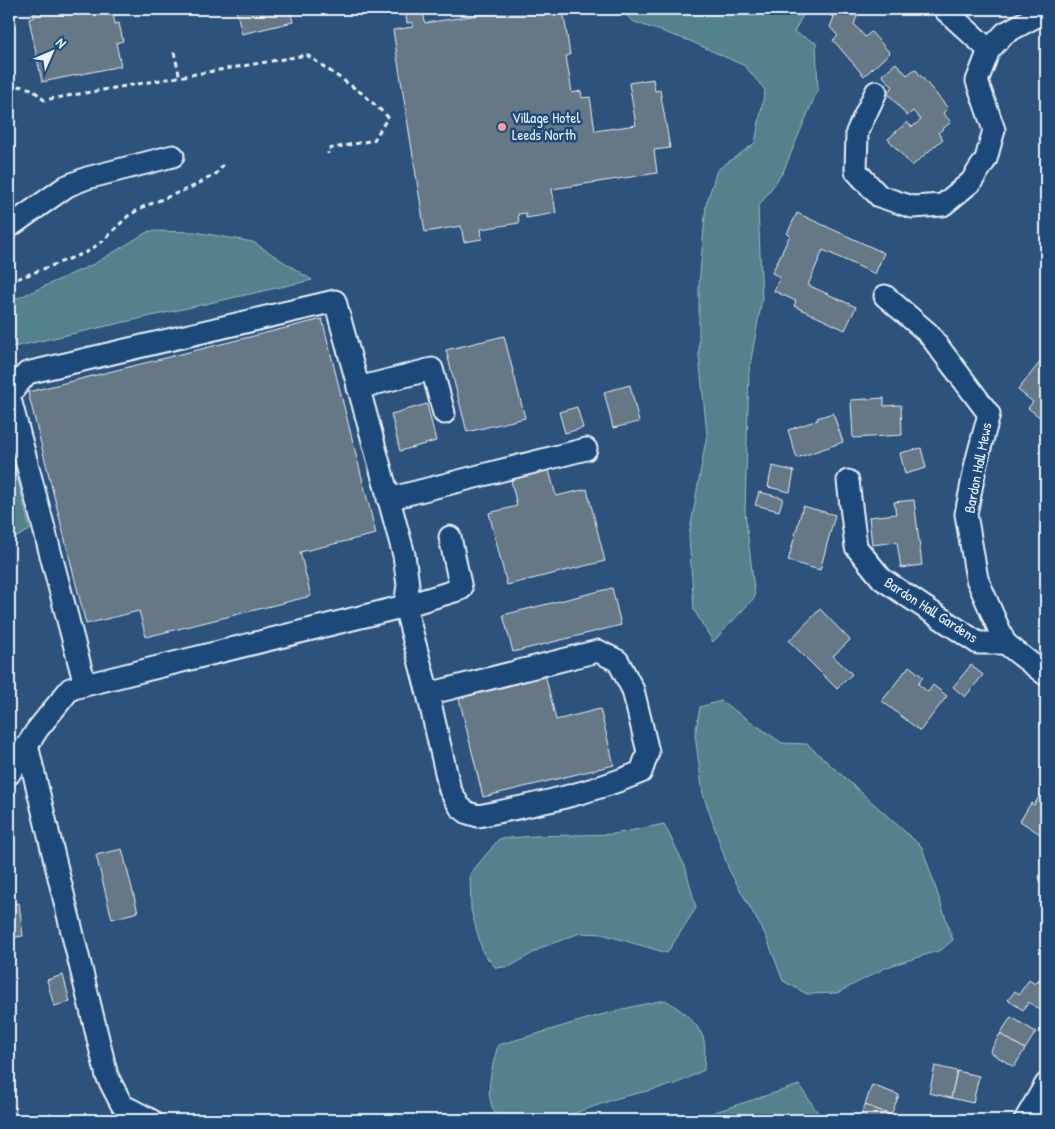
<svg xmlns="http://www.w3.org/2000/svg" width="1055" height="1129" font-family="'Patrick Hand',sans-serif">
<rect width="100%" height="100%" fill="#2d537c"/>
<filter id="ink" filterUnits="userSpaceOnUse"><feTurbulence type="fractalNoise" baseFrequency=".02" numOctaves="2"/><feDisplacementMap in="SourceGraphic" scale="10" xChannelSelector="R" yChannelSelector="G"/><feConvolveMatrix kernelMatrix="1 2 1 2 8 2 1 2 1" color-interpolation-filters="sRGB"/></filter>
<g filter="url(#ink)">
<g fill="#53828c" stroke="#9ebac2">
<path d="M 619,9 L 806,9 L 794,32 L 816,43 L 818,89 L 783,172 L 758,207 L 762,299 L 749,371 L 745,512 L 755,597 L 713,642 L 694,610 L 689,536 L 707,434 L 699,356 L 699,285 L 706,205 L 717,170 L 755,143 L 765,90 L 745,66 L 690,41 L 634,22 Z"/>
<path d="M 149,231 L 195,232 L 253,242 L 312,280 L 9,348 L 9,302 L 94,264 Z"/>
<path d="M 9,444 L 30,530 L 11,540 L 9,533 Z"/>
<path d="M 721,701 L 782,743 L 807,744 L 922,847 L 953,940 L 941,950 L 887,967 L 837,993 L 807,994 L 783,981 L 766,936 L 729,870 L 703,794 L 695,735 L 700,707 Z"/>
<path d="M 664,824 L 685,866 L 696,908 L 667,953 L 602,934 L 580,933 L 543,947 L 511,966 L 496,968 L 483,953 L 471,910 L 470,874 L 499,839 L 534,836 L 614,834 Z"/>
<path d="M 665,1000 C 679,1008 695,1020 702,1035 C 707,1045 704,1060 704,1070 L 676,1084 L 618,1098 L 558,1119 L 500,1120 C 481,1099 492,1069 498,1045 C 554,1030 608,1010 665,1000 Z"/>
<path d="M 799,1085 L 823,1120 L 690,1120 Z"/>
</g>
<g fill="#667786" stroke="#e8f1f8">
<path d="M 54,9 L 112,9 L 115,24 L 119,23 L 123,41 L 116,43 L 121,66 L 42,82 L 29,19 L 35,17 L 34,13 Z"/>
<path d="M 236,9 L 290,9 L 293,22 L 242,34 Z"/>
<path d="M 405,9 L 423,9 L 425,23 L 518,9 L 563,9 L 570,55 L 566,56 L 572,93 L 581,91 L 582,98 L 590,97 L 595,131 L 636,125 L 629,83 L 653,79 L 655,91 L 660,90 L 670,148 L 654,150 L 657,173 L 552,189 L 556,213 L 526,218 L 526,213 L 518,214 L 519,223 L 481,229 L 482,239 L 464,242 L 461,226 L 425,232 L 393,30 L 413,27 L 413,22 L 407,23 Z"/>
<path d="M 831,9 L 860,9 L 854,24 L 865,37 L 871,32 L 890,53 L 864,76 L 833,40 L 838,36 L 830,27 L 834,17 L 829,15 Z"/>
<path d="M 896,63 L 907,75 L 915,69 L 948,108 L 943,113 L 951,122 L 938,133 L 943,139 L 912,166 L 888,139 L 907,122 L 912,127 L 921,120 L 913,111 L 907,116 L 887,92 L 893,87 L 882,75 Z"/>
<path d="M 797,213 L 884,253 L 875,274 L 823,250 L 808,285 L 856,307 L 845,330 L 794,306 L 796,301 L 774,291 L 780,277 L 772,273 L 790,235 L 787,234 Z"/>
<path d="M 322,319 L 376,534 L 300,552 L 311,596 L 146,637 L 139,611 L 86,624 L 28,392 Z"/>
<path d="M 504,336 L 525,418 L 467,432 L 446,350 Z"/>
<path d="M 1044,357 L 1046,358 L 1046,422 L 1028,408 L 1033,402 L 1018,390 Z"/>
<path d="M 630,385 L 639,422 L 613,428 L 604,392 Z"/>
<path d="M 884,398 L 884,406 L 901,405 L 902,435 L 853,438 L 851,400 Z"/>
<path d="M 427,404 L 436,441 L 400,451 L 391,414 Z"/>
<path d="M 577,407 L 583,428 L 565,433 L 559,412 Z"/>
<path d="M 833,413 L 843,442 L 797,458 L 788,430 L 818,420 L 817,418 Z"/>
<path d="M 921,448 L 926,468 L 905,474 L 900,453 Z"/>
<path d="M 772,466 L 794,471 L 790,492 L 768,487 Z"/>
<path d="M 549,470 L 556,496 L 587,489 L 605,561 L 507,585 L 489,513 L 517,506 L 511,480 Z"/>
<path d="M 759,492 L 783,498 L 779,511 L 755,505 Z"/>
<path d="M 914,500 L 922,565 L 901,568 L 897,542 L 872,545 L 869,517 L 896,514 L 894,502 Z"/>
<path d="M 803,506 L 835,515 L 820,570 L 788,561 Z"/>
<path d="M 612,588 L 621,625 L 513,652 L 503,615 Z"/>
<path d="M 820,609 L 850,640 L 833,656 L 852,674 L 837,689 L 789,641 Z"/>
<path d="M 971,665 L 983,675 L 965,697 L 953,687 Z"/>
<path d="M 909,666 L 923,677 L 918,684 L 928,692 L 933,685 L 947,696 L 920,731 L 882,701 Z"/>
<path d="M 545,674 L 556,720 L 600,709 L 614,765 L 483,797 L 458,694 Z"/>
<path d="M 1040,795 L 1046,799 L 1046,838 L 1020,821 L 1031,803 L 1034,805 Z"/>
<path d="M 122,849 L 138,912 L 112,919 L 96,855 Z"/>
<path d="M 19,903 L 23,936 L 9,938 L 9,905 Z"/>
<path d="M 1046,969 L 1046,987 L 1038,981 Z"/>
<path d="M 63,975 L 70,1002 L 54,1006 L 47,980 Z"/>
<path d="M 1029,980 L 1035,984 L 1038,981 L 1046,987 L 1046,1014 L 1029,1002 L 1023,1010 L 1008,1000 L 1015,991 L 1019,994 Z"/>
<path d="M 1011,1017 L 1036,1032 L 1025,1049 L 1000,1034 Z"/>
<path d="M 1000,1034 L 1025,1049 L 1014,1067 L 990,1052 Z"/>
<path d="M 935,1066 L 957,1071 L 951,1098 L 929,1093 Z"/>
<path d="M 957,1071 L 979,1076 L 973,1103 L 951,1098 Z"/>
<path d="M 872,1085 L 899,1095 L 891,1115 L 865,1105 Z"/>
<path d="M 865,1105 L 891,1115 L 889,1120 L 850,1120 L 852,1113 L 860,1117 Z"/>
</g>
<g fill="none" stroke-linecap="round" stroke-linejoin="round">
<g stroke="#e8f1f8" stroke-width="25">
<g id="minor">
<path d="M 945,10 L 989,50"/>
<path d="M 876,92 L 857,132 L 856,171 L 879,196 L 912,207 L 943,205 L 971,182 L 986,159 L 994,130 L 977,81 L 989,50 L 1005,33 L 1046,11"/>
<path d="M 9,227 L 67,186 L 87,178 L 173,156"/>
<path d="M 885,296 L 928,333 L 989,414 L 976,463 L 966,514 L 977,579 L 1005,643"/>
<path d="M 358,388 L 432,369 L 444,413"/>
<path d="M 848,481 L 856,547 L 882,579 L 978,643 L 1005,643 L 1046,675"/>
<path d="M 388,499 L 586,449"/>
<path d="M 428,694 L 598,651 L 618,661 L 633,690 L 648,752 L 641,772 C 589,794 533,805 478,816 L 468,813 L 460,807 L 450,790 L 428,694 L 405,606 L 461,589 L 450,537"/>
<path d="M 27,745 L 107,1076 L 122,1105 L 151,1120"/>
<path d="M 9,774 L 37,730 L 70,689 L 85,685 L 405,606 L 408,585 L 404,555 L 335,301 L 27,373 L 9,395 L 85,685"/>
<path d="M 1025,1120 L 1046,1084"/>
</g>
</g>
<g stroke="#e8f1f8" stroke-width="3" stroke-dasharray="5 4" stroke-linecap="butt">
<path d="M 174,52 L 180,78"/>
<path d="M 9,84 L 32,89 L 44,100 L 307,55 L 363,94 L 388,117 L 374,140 L 328,149 L 328,154"/>
<path d="M 9,282 L 87,252 L 103,241 L 128,216 L 143,207 L 192,187 L 216,174 L 223,165"/>
</g>
<use href="#minor" stroke="#1f4a7a" stroke-width="21"/>
</g>
</g>
<circle fill="#ff9aa2" stroke="#1f4a7a" stroke-width="2" cx="502" cy="127" r="5"/>
<g text-anchor="middle" stroke-width="5" stroke-linejoin="round" paint-order="stroke">
<g font-size="15" fill="#e8f1f8" stroke="#1f4a7a" text-anchor="start">
<text x="512" y="123">Village Hotel<tspan x="512" dy="17">Leeds North</tspan></text>
</g>
<g font-size="15" fill="#e8f1f8" stroke="#1f4a7a">
<text transform="translate(978 468) rotate(-79)" y="5">Bardon Hall Mews</text>
<text transform="translate(931 610) rotate(33)" y="5">Bardon Hall Gardens</text>
</g>
</g>
<rect width="1055" height="1129" fill="none" stroke="#1f4a7a" stroke-width="30"/>
<rect x="15" y="15" width="1025" height="1099" fill="none" stroke="#e8f1f8" stroke-width="2" filter="url(#ink)"/>
<g transform="translate(52 52) rotate(45)" stroke="#1f4a7a" stroke-width="4" paint-order="stroke">
<path d="M0-4L9 19L0 12L-9 19Z" fill="#e8f1f8"/>
<text y="-8" font-size="14" font-weight="bold" text-anchor="middle" fill="#e8f1f8">N</text>
</g>
</svg>
